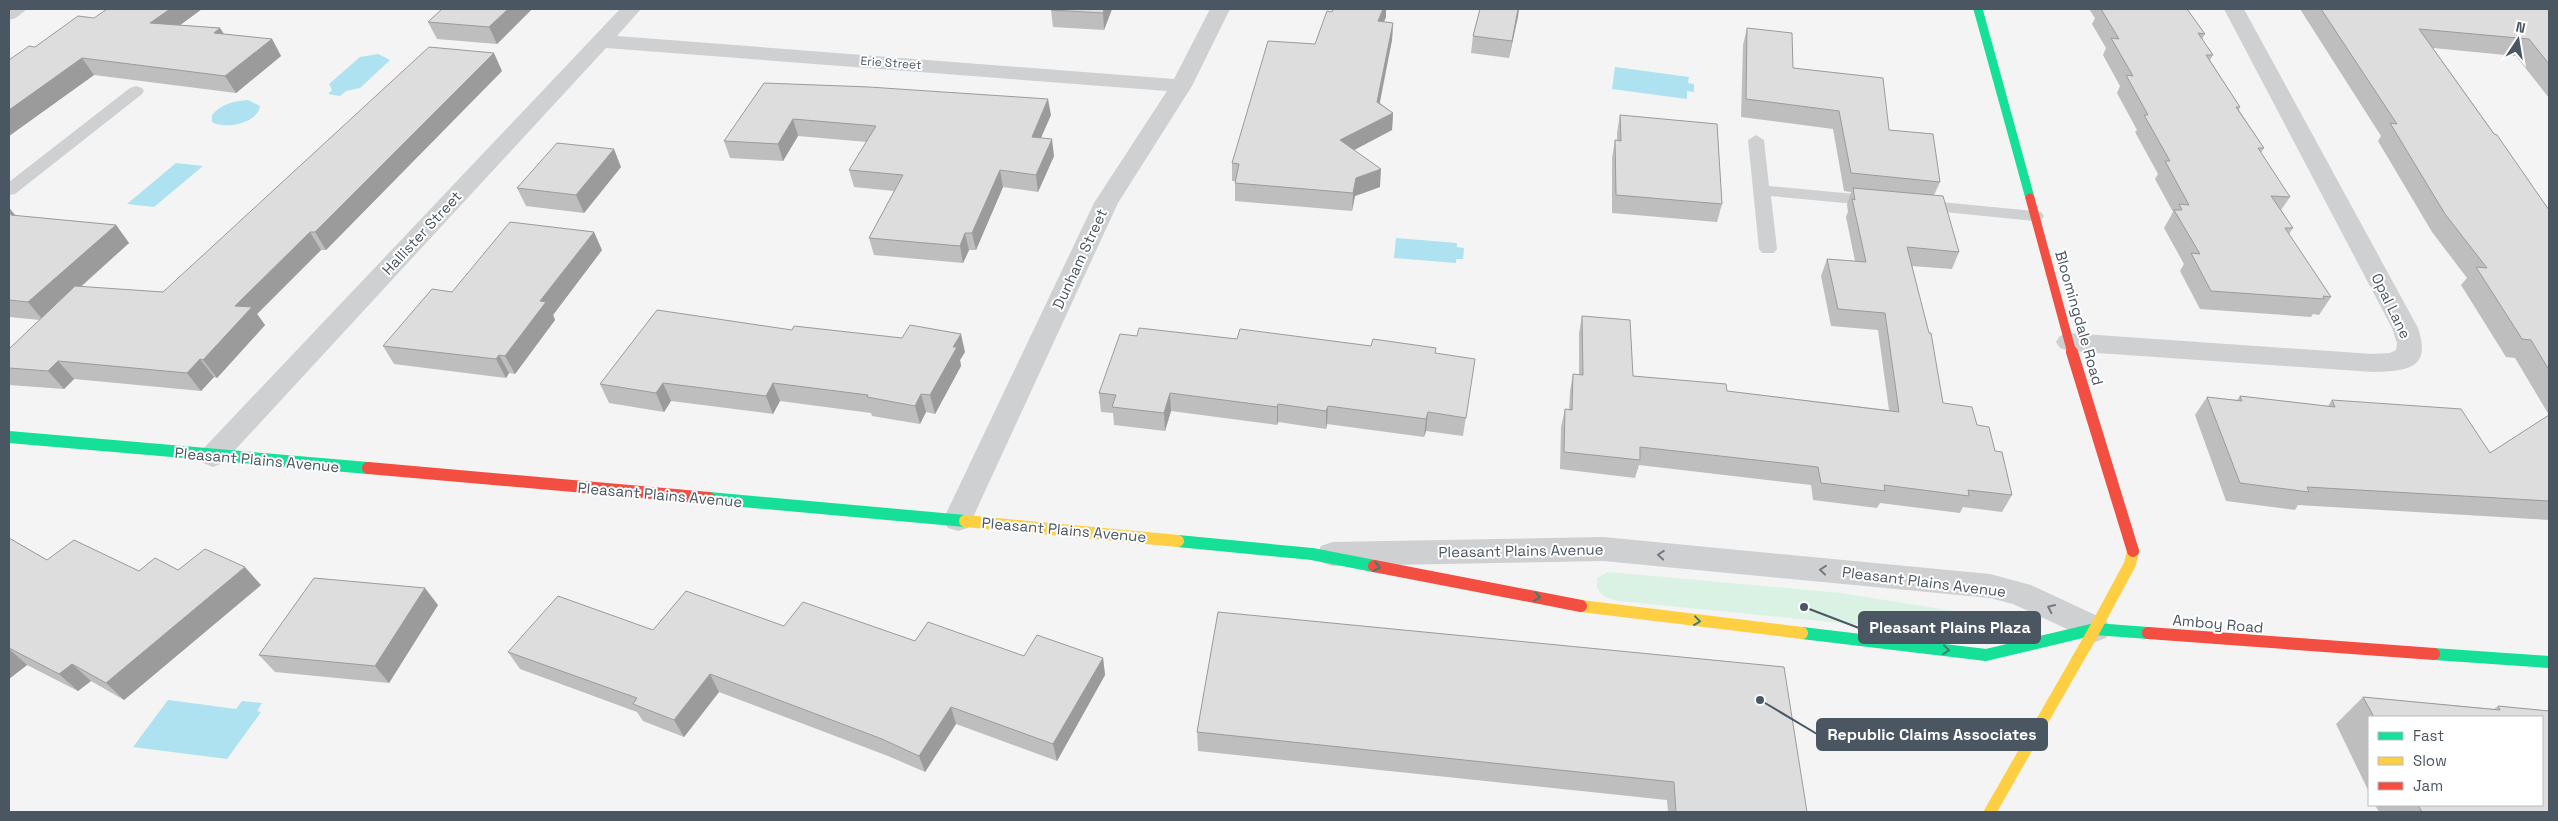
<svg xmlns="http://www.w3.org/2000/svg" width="2558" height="821" font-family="'Space Grotesk',sans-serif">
<rect width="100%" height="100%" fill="#f4f4f4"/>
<path fill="#d9f2e3" d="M 1608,572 L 1841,593 L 1978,615 L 1990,622 L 1994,630 L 1989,636 L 1971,636 L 1618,601 L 1603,596 L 1597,588 L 1597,578 Z"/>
<g fill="#aee2f0">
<path d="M 378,54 L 390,60 L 360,88 L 346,91 L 340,96 L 328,94 L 332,90 L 329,84 L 360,57 Z"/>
<path d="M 1615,67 L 1689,77 L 1688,83 L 1694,84 L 1694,92 L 1687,91 L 1687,99 L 1612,89 Z"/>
<path d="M 248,100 L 260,106 C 258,123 225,130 212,122 L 212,115 C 221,104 234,101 248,100 Z"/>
<path d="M 176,163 L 203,166 L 154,207 L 127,204 Z"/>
<path d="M 1396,238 L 1457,243 L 1457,247 L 1464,248 L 1463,259 L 1456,259 L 1456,263 L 1394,258 Z"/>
<path d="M 168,700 L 236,709 L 242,701 L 262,703 L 257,711 L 261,712 L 227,759 L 133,747 Z"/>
</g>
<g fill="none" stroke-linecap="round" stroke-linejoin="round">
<g fill="#ced0d2" fill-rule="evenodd">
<path d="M 136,86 L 142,88 L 144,91 L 142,94 L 15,194 L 9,195 L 9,182 L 130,88 Z"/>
<path d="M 1756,135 L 1764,140 L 1769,186 L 1876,196 L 1882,197 L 1885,201 L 1882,205 L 1876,206 L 1771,196 L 1777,249 L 1774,253 L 1762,253 L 1759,249 L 1748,140 Z"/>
<path d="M 1920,200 L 2035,211 L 2041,212 L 2044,216 L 2041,220 L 2035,221 L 1914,209 L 1911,205 L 1914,201 Z"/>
</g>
<g fill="#ced0d2" fill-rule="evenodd">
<path d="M 9,9 L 27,9 L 16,18 L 9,20 Z"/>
<path d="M 620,9 L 641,9 L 617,36 L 1174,79 L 1210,9 L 1230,9 L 1192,86 L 1118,203 L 968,528 L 958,531 L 948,528 L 943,520 L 1094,203 L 1167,91 L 606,48 L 223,463 L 213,467 L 203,463 L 199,456 L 203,449 Z"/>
<path d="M 2224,9 L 2244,9 L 2418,328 C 2432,369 2407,371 2373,372 L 2069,351 L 2060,348 L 2056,342 L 2060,336 L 2069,333 L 2373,354 L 2390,353 L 2396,350 L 2397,343 L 2392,328 Z"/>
<path d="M 1603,537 L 1990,574 L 2031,585 L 2106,620 L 2111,629 L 2106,638 L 2095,642 L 2013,604 L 1990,598 L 1603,561 L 1332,566 L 1321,562 L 1317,554 L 1321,546 L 1332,542 Z"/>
</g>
<path stroke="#16e098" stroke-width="9" d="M 1978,9 L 2030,198"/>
<g stroke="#16e098" stroke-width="12">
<path d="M 9,437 L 368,468"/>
<path d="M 709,498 L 965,521"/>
<path d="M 1178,541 L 1312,554 L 1374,566"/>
<path d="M 1802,633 L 1986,655 L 2095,629 L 2148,633"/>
<path d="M 2434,654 L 2549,662"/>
</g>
<g stroke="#ffcf43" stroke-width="12">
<path d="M 965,521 L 1178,541"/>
<path d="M 1581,606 L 1802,633"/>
<path d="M 1990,812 L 2095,629 L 2130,564 L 2133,551"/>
</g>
<path stroke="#f24e42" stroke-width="9" d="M 2030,198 L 2072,353"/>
<g stroke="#f24e42" stroke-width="12">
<path d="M 2072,352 L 2133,551"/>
<path d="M 368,468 L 709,498"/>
<path d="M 1374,566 L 1581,606"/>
<path d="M 2148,633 L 2434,654"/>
</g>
</g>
<g fill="#bebebf">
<path d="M 202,9 L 180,25 L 220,28 L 224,34 L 272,39 L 281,56 L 236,93 L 94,75 L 9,136 L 9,60 L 94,18 Z"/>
<path d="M 442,9 L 532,9 L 497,44 L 437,39 L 428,22 Z"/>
<path d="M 1112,9 L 1104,30 L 1053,27 L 1051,10 Z"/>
<path d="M 1480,9 L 1519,9 L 1509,58 L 1471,53 L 1473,36 Z"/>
<path d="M 2089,9 L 2187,9 L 2205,34 L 2202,39 L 2213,55 L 2210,60 L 2240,107 L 2239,110 L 2264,148 L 2261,153 L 2290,197 L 2281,210 L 2293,228 L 2289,234 L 2331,297 L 2319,315 L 2313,314 L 2311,317 L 2200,309 L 2180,271 L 2184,264 L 2164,228 L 2173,212 L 2155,179 L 2158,174 L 2135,132 L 2137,130 L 2117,93 L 2120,86 L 2103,55 L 2106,48 L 2092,24 L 2095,18 Z"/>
<path d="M 2300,9 L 2547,9 L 2549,11 L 2549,98 L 2516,56 L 2433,48 L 2549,210 L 2549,415 L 2515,358 L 2506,357 L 2461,285 L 2467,278 L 2432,232 L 2378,141 L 2381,136 Z"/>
<path d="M 1386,17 L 1384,22 L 1393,23 L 1392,40 L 1380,103 L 1393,113 L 1392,130 L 1354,150 L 1380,187 L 1355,196 L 1352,211 L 1235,201 L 1235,181 L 1232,181 L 1232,163 L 1315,44 Z"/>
<path d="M 1747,28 L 1793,68 L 1889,130 L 1940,182 L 1934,195 L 1959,252 L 1952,269 L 1912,266 L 1943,403 L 1977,425 L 1995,451 L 2012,495 L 2002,512 L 1963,507 L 1960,513 L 1880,503 L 1877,508 L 1813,500 L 1811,485 L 1639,465 L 1635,478 L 1560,469 L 1561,427 L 1565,409 L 1569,410 L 1570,391 L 1573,374 L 1579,375 L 1579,333 L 1582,316 L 1633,376 L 1727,391 L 1889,410 L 1878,330 L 1831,326 L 1821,276 L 1827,259 L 1855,261 L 1846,217 L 1848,212 L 1847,205 L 1851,192 L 1844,191 L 1833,129 L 1741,117 L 1743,45 Z"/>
<path d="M 502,71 L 326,250 L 321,250 L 257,314 L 265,325 L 217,378 L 214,377 L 201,391 L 74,379 L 64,389 L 9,385 L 9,349 L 40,320 L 9,317 L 9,208 L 16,216 L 116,225 L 129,243 L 81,287 L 163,292 Z"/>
<path d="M 764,83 L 1051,115 L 1041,138 L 1054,156 L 1038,192 L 1003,187 L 976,250 L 969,250 L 963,263 L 874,255 L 869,238 L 894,191 L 854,187 L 849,170 L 867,142 L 798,136 L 783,161 L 730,158 L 724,141 Z"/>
<path d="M 1620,115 L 1722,204 L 1717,222 L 1612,213 L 1612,158 L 1615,140 L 1617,141 L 1617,133 Z"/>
<path d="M 621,167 L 584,213 L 526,206 L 517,188 Z"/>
<path d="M 602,250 L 553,315 L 555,320 L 515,374 L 509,373 L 506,378 L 394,364 L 383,346 L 452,292 Z"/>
<path d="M 792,330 L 965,352 L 960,360 L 961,366 L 935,414 L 926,412 L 920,424 L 872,416 L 871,413 L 780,401 L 773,414 L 671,401 L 664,412 L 609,403 L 600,384 Z"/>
<path d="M 1137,336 L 1237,339 L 1371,346 L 1435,353 L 1472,377 L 1463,436 L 1426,431 L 1424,437 L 1327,424 L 1326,429 L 1278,422 L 1277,425 L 1171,411 L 1165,431 L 1114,425 L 1113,413 L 1101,412 L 1099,393 Z"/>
<path d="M 2240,396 L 2328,406 L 2332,400 L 2490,453 L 2549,415 L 2549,520 L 2298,505 L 2295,510 L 2226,501 L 2195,415 L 2207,397 L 2237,400 Z"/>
<path d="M 9,538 L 47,560 L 139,571 L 178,570 L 261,585 L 124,700 L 91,681 L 78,691 L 27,665 L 9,679 Z"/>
<path d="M 438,605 L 389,683 L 275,672 L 259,655 Z"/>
<path d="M 1218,612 L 1807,812 L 1668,812 L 1667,800 L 1198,751 L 1197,732 Z"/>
<path d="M 784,626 L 1024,656 L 1103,658 L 1105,675 L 1057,761 L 956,724 L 925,772 L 888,756 L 719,692 L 684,737 L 643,721 L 637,712 L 520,669 L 508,652 L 653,630 Z"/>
<path d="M 2363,697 L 2494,709 L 2498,706 L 2549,711 L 2549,812 L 2379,812 L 2375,805 L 2542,805 L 2542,717 L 2369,717 L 2369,792 L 2336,724 Z"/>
</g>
<g fill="#9b9b9b">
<path d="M 170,9 L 202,9 L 161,39 L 150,23 Z"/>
<path d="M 508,9 L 532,9 L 497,44 L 489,27 Z"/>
<path d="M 1104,9 L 1112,9 L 1104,30 L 1103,13 Z"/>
<path d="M 1383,9 L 1386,9 L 1386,17 L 1377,38 L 1378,21 Z"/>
<path d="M 1518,9 L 1519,9 L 1518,17 L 1509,58 L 1512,41 Z"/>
<path d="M 1393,23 L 1392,40 L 1376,120 L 1377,102 Z"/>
<path d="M 220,28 L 230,44 L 214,33 Z"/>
<path d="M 272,39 L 281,56 L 236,93 L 225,76 Z"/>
<path d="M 494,53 L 502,71 L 326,250 L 315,232 Z"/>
<path d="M 82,58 L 94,75 L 9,136 L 9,110 Z"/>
<path d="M 1048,99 L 1051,115 L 1034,153 L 1032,137 Z"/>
<path d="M 1393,113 L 1392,130 L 1339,158 L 1340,140 Z"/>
<path d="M 793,119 L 798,136 L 783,161 L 778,144 Z"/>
<path d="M 1052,139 L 1054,156 L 1038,192 L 1036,175 Z"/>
<path d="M 614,149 L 621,167 L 584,213 L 576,195 Z"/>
<path d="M 1381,169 L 1380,187 L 1355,196 L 1352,211 L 1353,193 L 1356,178 Z"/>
<path d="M 1000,170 L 1003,187 L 976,250 L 972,233 Z"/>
<path d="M 10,209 L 25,227 L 11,215 Z"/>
<path d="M 116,225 L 129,243 L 43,320 L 28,302 Z"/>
<path d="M 310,232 L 321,250 L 257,314 L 265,325 L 217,378 L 203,360 L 235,306 Z"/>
<path d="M 594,232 L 602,250 L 553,315 L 555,320 L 515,374 L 505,356 L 540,301 Z"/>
<path d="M 965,233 L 969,250 L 963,263 L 960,246 Z"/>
<path d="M 961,334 L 965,352 L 960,360 L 961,366 L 935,414 L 930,395 L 953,347 Z"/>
<path d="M 499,355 L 509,373 L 506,378 L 496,359 Z"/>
<path d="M 200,359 L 214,377 L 201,391 L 187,373 Z"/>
<path d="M 58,361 L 74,379 L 64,389 L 48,371 Z"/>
<path d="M 663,383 L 671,401 L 664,412 L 656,393 Z"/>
<path d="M 773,383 L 780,401 L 773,414 L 766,396 Z"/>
<path d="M 1170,393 L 1171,411 L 1165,431 L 1164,413 Z"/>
<path d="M 921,394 L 926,412 L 920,424 L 915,406 Z"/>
<path d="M 1278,404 L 1278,422 L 1277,425 L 1277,407 Z"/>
<path d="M 1328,406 L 1327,424 L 1326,429 L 1326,411 Z"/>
<path d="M 1428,412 L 1426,431 L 1424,437 L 1426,419 Z"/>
<path d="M 245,567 L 261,585 L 124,700 L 106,683 Z"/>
<path d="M 425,588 L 438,605 L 389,683 L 375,666 Z"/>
<path d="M 9,649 L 27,665 L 9,679 Z"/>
<path d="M 1103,658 L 1105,675 L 1057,761 L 1053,744 Z"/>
<path d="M 72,664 L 91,681 L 78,691 L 59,674 Z"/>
<path d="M 710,674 L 719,692 L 684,737 L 674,720 Z"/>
<path d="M 951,707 L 956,724 L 925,772 L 919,756 Z"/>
</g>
<g fill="#ddddde" stroke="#9b9b9b">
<path d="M 107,9 L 170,9 L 150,23 L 220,28 L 214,33 L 272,39 L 225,76 L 82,58 L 9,110 L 9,60 L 29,46 L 35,47 L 78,16 L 94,18 Z"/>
<path d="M 442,9 L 508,9 L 489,27 L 428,22 Z"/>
<path d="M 1051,9 L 1104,9 L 1103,13 L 1051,10 Z"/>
<path d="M 1333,9 L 1383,9 L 1378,21 L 1393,23 L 1377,102 L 1393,113 L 1340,140 L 1381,169 L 1356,178 L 1353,193 L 1235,183 L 1239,164 L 1232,163 L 1268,41 L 1315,44 L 1327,11 L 1332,12 Z"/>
<path d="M 1480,9 L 1518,9 L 1512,41 L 1473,36 Z"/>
<path d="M 2101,9 L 2187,9 L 2205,34 L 2198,33 L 2213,55 L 2206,55 L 2240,107 L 2236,107 L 2264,148 L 2258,148 L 2290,197 L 2271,196 L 2293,228 L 2285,228 L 2331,297 L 2323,296 L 2324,299 L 2211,291 L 2191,253 L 2200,254 L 2174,210 L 2182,210 L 2179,204 L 2189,205 L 2165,161 L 2170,161 L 2144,115 L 2148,115 L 2126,75 L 2133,76 L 2111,38 L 2119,39 Z"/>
<path d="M 2321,9 L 2547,9 L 2549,11 L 2549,64 L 2529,39 L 2419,29 L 2494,134 L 2497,135 L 2549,210 L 2549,370 L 2531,340 L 2522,339 L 2476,267 L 2487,268 L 2445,214 L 2390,123 L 2397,124 Z"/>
<path d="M 1747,28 L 1792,33 L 1793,68 L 1883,78 L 1889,130 L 1933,134 L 1940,182 L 1851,173 L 1839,111 L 1746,99 Z"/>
<path d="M 429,47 L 494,53 L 315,232 L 310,232 L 235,306 L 252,307 L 203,360 L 200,359 L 187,373 L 58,361 L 48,371 L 9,368 L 9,349 L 75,286 L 163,292 Z"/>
<path d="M 764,83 L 869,87 L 1048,99 L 1032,137 L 1052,139 L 1036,175 L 1000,170 L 972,233 L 965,233 L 960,246 L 869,238 L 903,175 L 849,170 L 876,126 L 793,119 L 778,144 L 724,141 Z"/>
<path d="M 1620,115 L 1717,124 L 1722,204 L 1616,195 L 1615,140 L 1621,141 Z"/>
<path d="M 557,143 L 614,149 L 576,195 L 517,188 Z"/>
<path d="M 1853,188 L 1943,196 L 1959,252 L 1907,247 L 1929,333 L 1931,333 L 1943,403 L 1972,407 L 1977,425 L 1989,427 L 1995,451 L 2002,452 L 2012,495 L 1968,490 L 1969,496 L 1884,485 L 1885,491 L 1821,483 L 1818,467 L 1640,447 L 1640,460 L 1564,452 L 1565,409 L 1572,410 L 1573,374 L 1583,375 L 1582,316 L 1630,320 L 1633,376 L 1726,384 L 1727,391 L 1899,412 L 1885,313 L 1838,309 L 1827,259 L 1866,262 L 1852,199 L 1855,200 Z"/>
<path d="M 9,208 L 10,209 L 11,215 L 116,225 L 28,302 L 9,300 Z"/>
<path d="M 510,222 L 594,232 L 540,301 L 546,302 L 505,356 L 499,355 L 496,359 L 383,346 L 432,289 L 452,292 Z"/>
<path d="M 657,310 L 792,330 L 794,326 L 902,338 L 910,325 L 961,334 L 953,347 L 957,347 L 930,395 L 921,394 L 915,406 L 867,397 L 868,395 L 773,383 L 766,396 L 663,383 L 656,393 L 600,384 Z"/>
<path d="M 1139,328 L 1237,339 L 1240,329 L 1371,346 L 1373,339 L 1436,348 L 1435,353 L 1475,359 L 1466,418 L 1428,412 L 1426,419 L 1328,406 L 1326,411 L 1278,404 L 1277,407 L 1170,393 L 1164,413 L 1112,407 L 1116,395 L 1099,393 L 1120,334 L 1137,336 Z"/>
<path d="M 2240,396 L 2335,407 L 2332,400 L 2461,409 L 2490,453 L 2549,415 L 2549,501 L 2307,487 L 2309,492 L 2240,483 L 2207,397 L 2242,401 Z"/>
<path d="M 9,538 L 47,560 L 74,540 L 139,571 L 155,558 L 178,570 L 205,549 L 245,567 L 106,683 L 72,664 L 59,674 L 9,648 Z"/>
<path d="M 314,578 L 425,588 L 375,666 L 259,655 Z"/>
<path d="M 686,591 L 784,626 L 803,602 L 915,641 L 928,622 L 1024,656 L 1037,635 L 1103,658 L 1053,744 L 951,707 L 919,756 L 882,739 L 710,674 L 674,720 L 633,704 L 637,698 L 508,652 L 558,596 L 653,630 Z"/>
<path d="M 1218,612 L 1784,667 L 1807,812 L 1676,812 L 1674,782 L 1197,732 Z"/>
<path d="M 2363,697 L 2500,710 L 2498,706 L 2549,711 L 2549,812 L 2422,812 L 2418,805 L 2542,805 L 2542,717 L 2374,717 Z"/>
</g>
<defs><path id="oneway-chevron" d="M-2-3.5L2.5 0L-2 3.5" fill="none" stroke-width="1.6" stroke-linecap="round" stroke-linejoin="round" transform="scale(1.25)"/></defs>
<g stroke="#727b83">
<use href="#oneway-chevron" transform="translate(1661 555) rotate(-175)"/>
<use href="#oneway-chevron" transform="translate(1823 570) rotate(-175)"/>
<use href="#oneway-chevron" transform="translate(2051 608) rotate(-155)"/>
</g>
<g stroke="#3a7f72">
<use href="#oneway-chevron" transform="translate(1377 567) rotate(11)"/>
<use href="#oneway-chevron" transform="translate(1537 597) rotate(11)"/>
<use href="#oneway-chevron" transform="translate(1697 621) rotate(7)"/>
<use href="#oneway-chevron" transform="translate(1946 650) rotate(7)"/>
</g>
<g text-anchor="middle" stroke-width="4" stroke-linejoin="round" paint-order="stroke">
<g font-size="12" fill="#4a5661" stroke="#fff">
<text transform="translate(891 63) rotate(4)" y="4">Erie Street</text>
</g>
<g font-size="15" fill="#4a5661" stroke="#fff">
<text transform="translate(422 233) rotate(-47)" y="5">Hallister Street</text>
<text transform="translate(1080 259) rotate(-65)" y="5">Dunham Street</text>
<text transform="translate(2391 306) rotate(64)" y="5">Opal Lane</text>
<text transform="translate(2079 318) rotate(74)" y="5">Bloomingdale Road</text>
<text transform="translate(257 460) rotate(5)" y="5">Pleasant Plains Avenue</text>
<text transform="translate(660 495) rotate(5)" y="5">Pleasant Plains Avenue</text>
<text transform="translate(1064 530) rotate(5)" y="5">Pleasant Plains Avenue</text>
<text transform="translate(1521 551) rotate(-1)" y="5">Pleasant Plains Avenue</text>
<text transform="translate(1924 582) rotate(7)" y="5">Pleasant Plains Avenue</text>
<text transform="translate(2218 624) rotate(5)" y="5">Amboy Road</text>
</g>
</g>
<path fill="none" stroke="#4a5661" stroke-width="2" d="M1804 607L1859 628M1760 700L1817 734"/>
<g fill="#4a5661" stroke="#fff" stroke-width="2">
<circle cx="1804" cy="607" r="5"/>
<circle cx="1760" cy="700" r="5"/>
</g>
<g fill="#4a5661" stroke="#4a5661" stroke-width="2">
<rect x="1859" y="612" width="181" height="31" rx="5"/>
<rect x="1817" y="719" width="230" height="31" rx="5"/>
</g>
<g font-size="16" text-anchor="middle" font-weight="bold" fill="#fff">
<text x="1950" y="633">Pleasant Plains Plaza</text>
<text x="1932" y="740">Republic Claims Associates</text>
</g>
<rect width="2558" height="821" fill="none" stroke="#4a5661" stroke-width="20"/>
<rect x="2368" y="716" width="175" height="90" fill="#ffffff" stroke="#b7bbc0"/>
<rect x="2378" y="732" width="25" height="8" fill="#16e098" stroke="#b7bbc0"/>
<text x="2413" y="741" font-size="15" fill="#4a5661">Fast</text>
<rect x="2378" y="757" width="25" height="8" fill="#ffcf43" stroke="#b7bbc0"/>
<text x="2413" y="766" font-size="15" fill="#4a5661">Slow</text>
<rect x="2378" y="782" width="25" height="8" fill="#f24e42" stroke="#b7bbc0"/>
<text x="2413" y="791" font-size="15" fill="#4a5661">Jam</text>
<g transform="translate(2518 40) rotate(12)" stroke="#ffffff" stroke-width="4" paint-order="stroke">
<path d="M0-4L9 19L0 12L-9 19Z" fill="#4a5661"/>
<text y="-8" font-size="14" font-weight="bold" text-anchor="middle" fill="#4a5661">N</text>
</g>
</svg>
